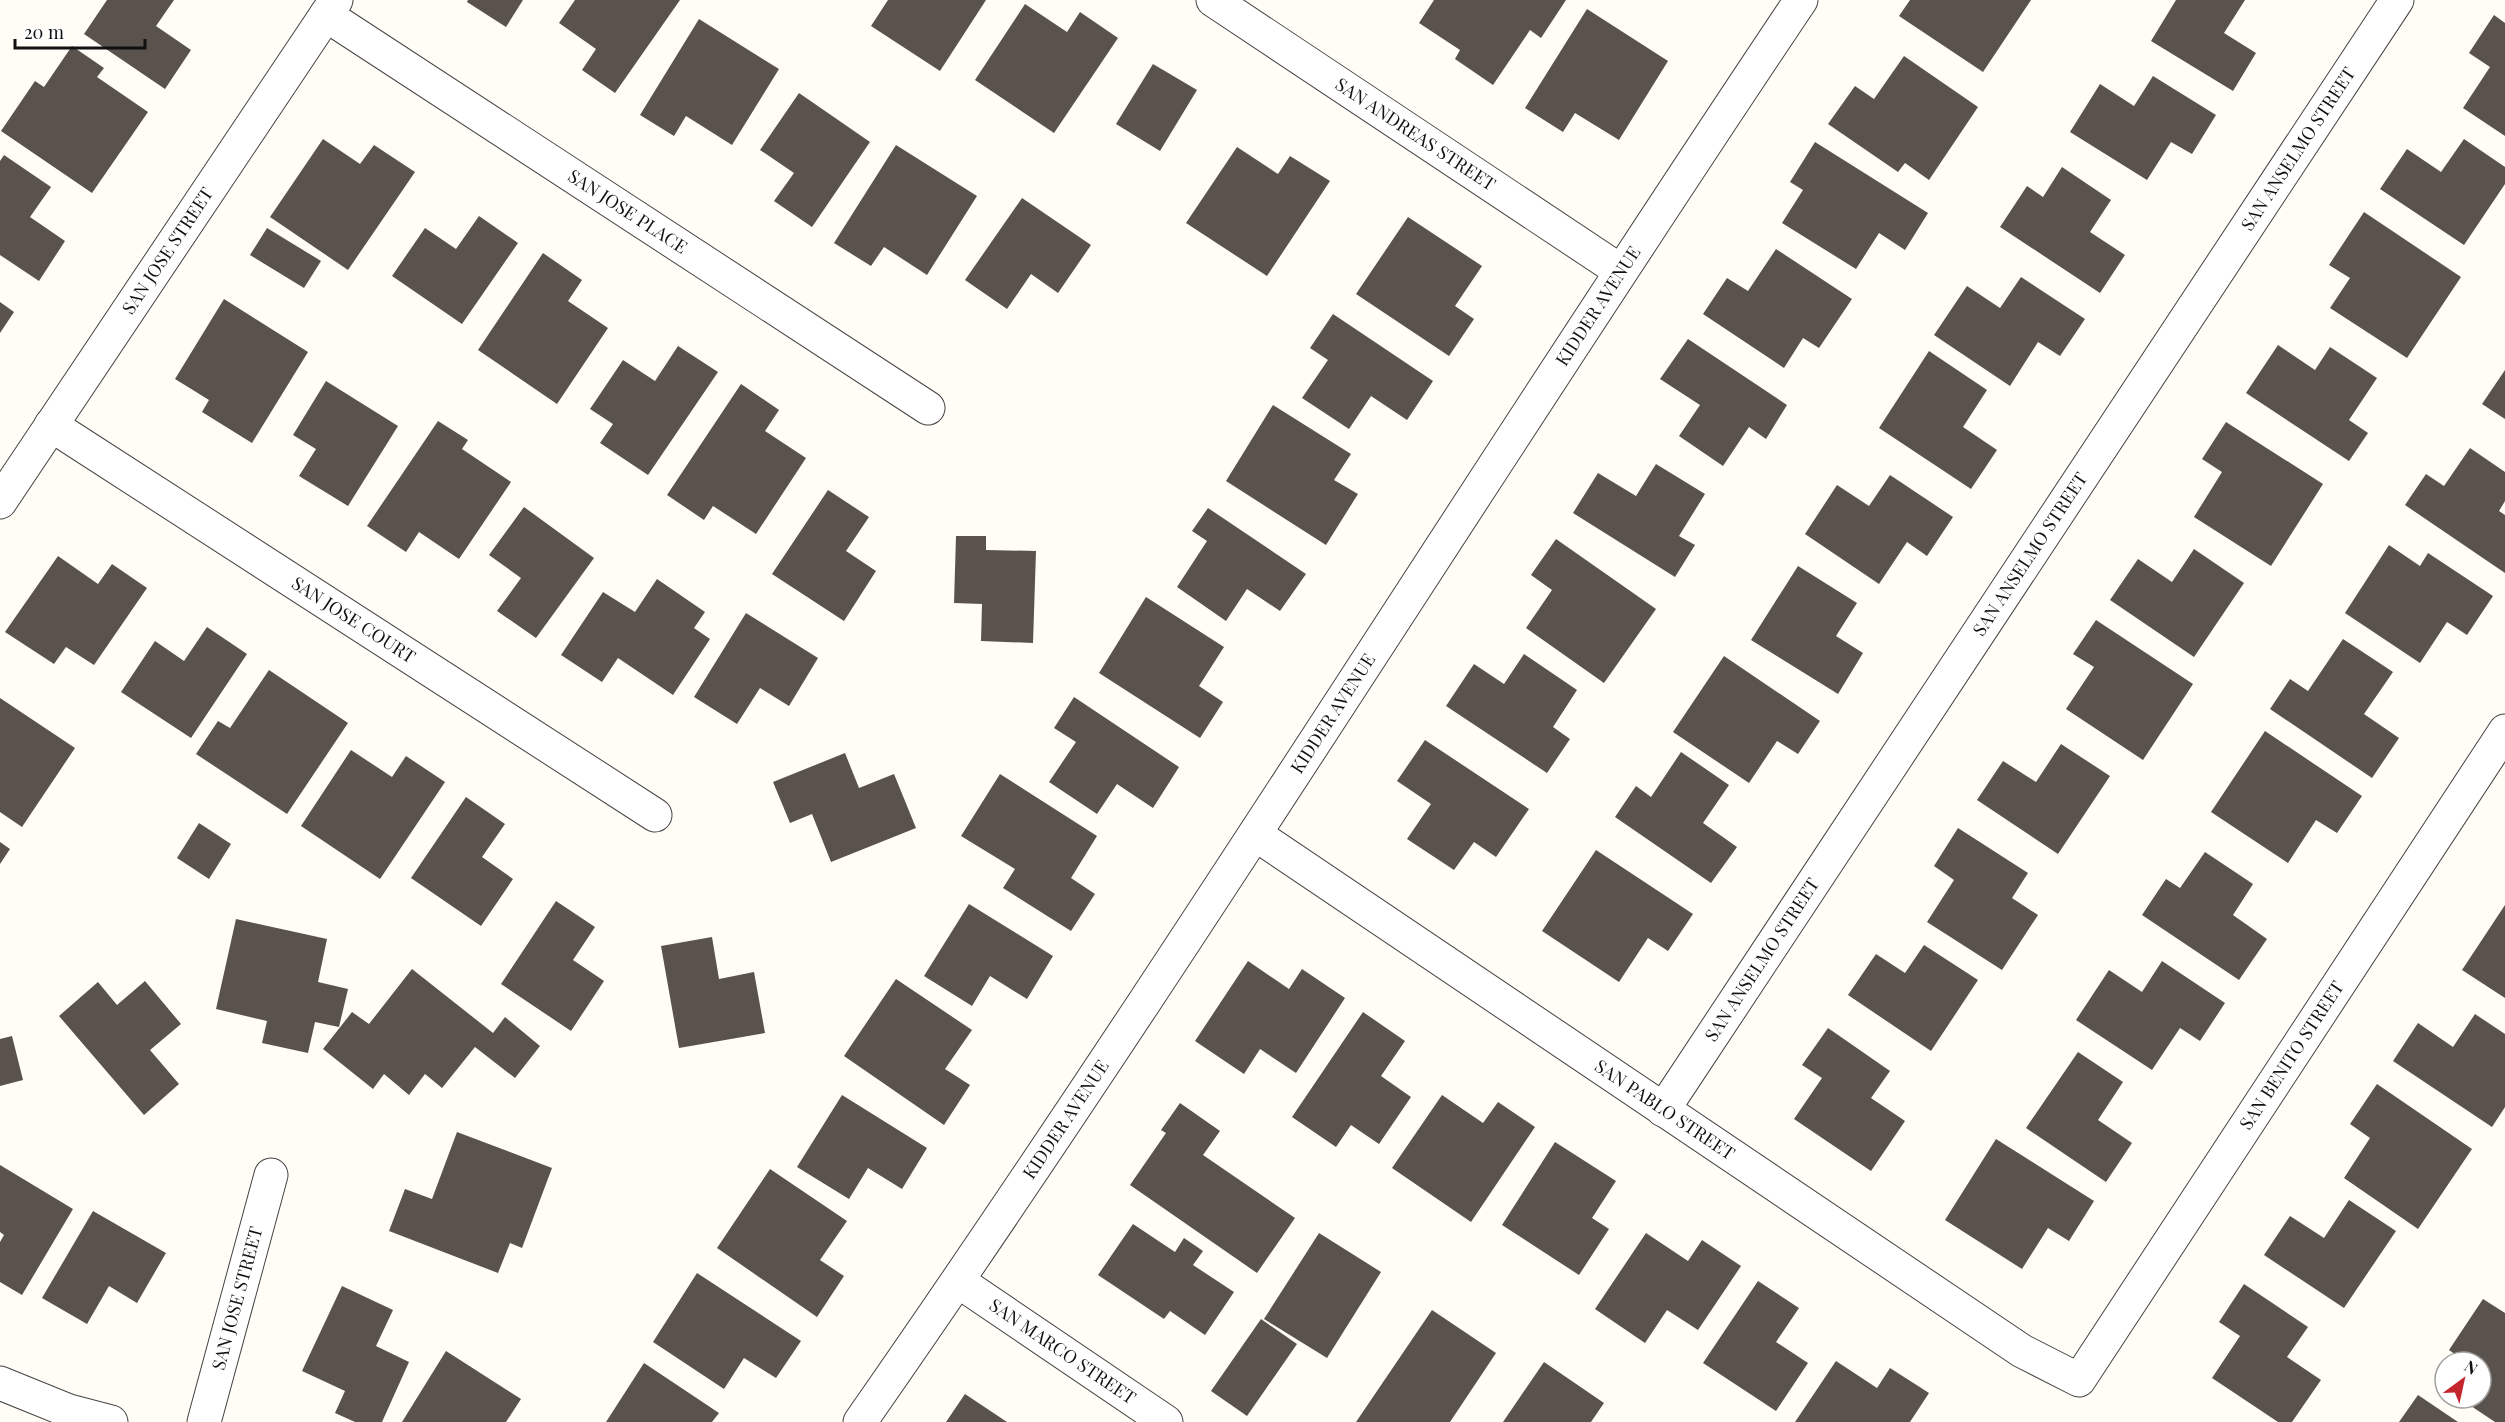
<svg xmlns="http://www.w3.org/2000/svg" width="2505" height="1422" font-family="'Playfair Display',serif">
<rect width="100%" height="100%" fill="#fffdf5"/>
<g fill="#5a524d">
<path d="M 107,0 L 174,0 L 156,26 L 191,50 L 165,89 L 84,34 Z"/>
<path d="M 468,0 L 523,0 L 506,27 L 467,2 Z"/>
<path d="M 575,0 L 680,0 L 615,93 L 582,70 L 596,49 L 559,23 Z"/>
<path d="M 888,0 L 986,0 L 940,71 L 871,26 Z"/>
<path d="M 1434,0 L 1566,0 L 1541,38 L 1530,30 L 1493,85 L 1455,59 L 1460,50 L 1419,23 Z"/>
<path d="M 1910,0 L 2031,0 L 1983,72 L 1899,16 Z"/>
<path d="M 2176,0 L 2245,0 L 2224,33 L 2256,53 L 2233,91 L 2151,41 Z"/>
<path d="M 1025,4 L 1067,32 L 1080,12 L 1118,38 L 1054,133 L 975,80 Z"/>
<path d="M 1587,9 L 1668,61 L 1619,140 L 1575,113 L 1563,132 L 1525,108 Z"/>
<path d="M 2494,15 L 2505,23 L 2505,136 L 2463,108 L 2490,67 L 2469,53 Z"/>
<path d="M 699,19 L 779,69 L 732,145 L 686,116 L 674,136 L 640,115 Z"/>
<path d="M 72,46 L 104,68 L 97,77 L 148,112 L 92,193 L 1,131 L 35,81 L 44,87 Z"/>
<path d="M 1904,56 L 1978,107 L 1929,180 L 1905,163 L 1898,172 L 1828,124 L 1855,86 L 1874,99 Z"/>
<path d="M 1153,64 L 1197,90 L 1160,151 L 1116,124 Z"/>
<path d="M 2153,76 L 2216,115 L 2192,154 L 2171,142 L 2147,180 L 2070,132 L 2100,84 L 2134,106 Z"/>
<path d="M 799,93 L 870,142 L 812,227 L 774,201 L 794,173 L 760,150 Z"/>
<path d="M 323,139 L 360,164 L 374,145 L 415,172 L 348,270 L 270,217 Z"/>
<path d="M 2464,139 L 2505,167 L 2505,184 L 2464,245 L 2380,189 L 2407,149 L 2441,172 Z"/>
<path d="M 1815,142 L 1928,213 L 1905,250 L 1879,233 L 1856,269 L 1782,223 L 1803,190 L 1790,182 Z"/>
<path d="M 896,145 L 977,196 L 927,275 L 884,247 L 871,266 L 834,243 Z"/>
<path d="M 1237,147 L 1278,174 L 1290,156 L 1330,181 L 1267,276 L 1186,223 Z"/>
<path d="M 4,155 L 51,187 L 30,217 L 65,241 L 39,281 L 0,255 L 0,161 Z"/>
<path d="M 2062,167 L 2111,200 L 2090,232 L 2125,255 L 2100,293 L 2000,227 L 2027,186 L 2043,197 Z"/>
<path d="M 1022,198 L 1091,245 L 1058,293 L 1031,274 L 1007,309 L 965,280 Z"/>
<path d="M 2364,212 L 2461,277 L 2407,358 L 2330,308 L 2350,278 L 2329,265 Z"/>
<path d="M 479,216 L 518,243 L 462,324 L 392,276 L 425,228 L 456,249 Z"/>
<path d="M 1408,217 L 1482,266 L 1455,306 L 1474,319 L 1449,356 L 1356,294 Z"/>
<path d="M 267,228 L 321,261 L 304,288 L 250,255 Z"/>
<path d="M 1776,249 L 1852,299 L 1819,348 L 1803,338 L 1784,368 L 1703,314 L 1727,278 L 1748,291 Z"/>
<path d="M 543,253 L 582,280 L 568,301 L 608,328 L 557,404 L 478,350 Z"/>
<path d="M 2021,277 L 2085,319 L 2060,356 L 2038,342 L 2010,386 L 1934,335 L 1967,286 L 2000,308 Z"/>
<path d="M 224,299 L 308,352 L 252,443 L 202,412 L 209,400 L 175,379 Z"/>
<path d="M 0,302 L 14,312 L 0,333 Z"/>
<path d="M 1333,314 L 1433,381 L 1407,420 L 1371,396 L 1349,429 L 1302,398 L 1328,360 L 1310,348 Z"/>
<path d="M 1688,339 L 1787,405 L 1766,439 L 1749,427 L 1723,466 L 1679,436 L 1700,405 L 1660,379 Z"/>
<path d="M 2278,345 L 2315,370 L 2330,347 L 2377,378 L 2349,420 L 2368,433 L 2349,461 L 2246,393 Z"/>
<path d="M 678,346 L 718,372 L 648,475 L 600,443 L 613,424 L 590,409 L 623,360 L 655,381 Z"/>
<path d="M 1929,351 L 1987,390 L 1963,427 L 1997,450 L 1971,489 L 1879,428 Z"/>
<path d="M 2505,370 L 2505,419 L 2482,404 Z"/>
<path d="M 326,381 L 398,426 L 348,506 L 299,476 L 316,449 L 293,435 Z"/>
<path d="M 741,384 L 779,410 L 765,431 L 806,458 L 756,534 L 713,506 L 704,520 L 667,495 Z"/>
<path d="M 1273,405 L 1351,454 L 1334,480 L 1358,494 L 1326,545 L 1226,481 Z"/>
<path d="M 438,421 L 468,440 L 462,449 L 511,482 L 459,559 L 419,532 L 406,552 L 367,526 Z"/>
<path d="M 2226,422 L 2323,484 L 2271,566 L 2194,517 L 2222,472 L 2202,459 Z"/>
<path d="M 2470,448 L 2505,472 L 2505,501 L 2499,511 L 2505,515 L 2505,573 L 2405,505 L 2426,474 L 2444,486 Z"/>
<path d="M 1656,464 L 1705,494 L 1679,536 L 1695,545 L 1675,577 L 1573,513 L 1598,473 L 1636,496 Z"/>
<path d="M 1890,475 L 1953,517 L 1927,556 L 1907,542 L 1879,584 L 1805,534 L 1837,485 L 1869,506 Z"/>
<path d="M 828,490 L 869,517 L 846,551 L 876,571 L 844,621 L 772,574 Z"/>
<path d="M 524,507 L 594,558 L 536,638 L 497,611 L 521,578 L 489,555 Z"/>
<path d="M 1208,508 L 1306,574 L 1280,611 L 1247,589 L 1226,621 L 1177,587 L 1207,541 L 1192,531 Z"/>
<path d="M 956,536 L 986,536 L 986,550 L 1036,551 L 1033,643 L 981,641 L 982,604 L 954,603 Z"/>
<path d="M 1556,539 L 1656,609 L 1604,683 L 1526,628 L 1552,590 L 1531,575 Z"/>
<path d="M 2389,545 L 2420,566 L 2428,553 L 2493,596 L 2467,635 L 2447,622 L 2420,663 L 2345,613 Z"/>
<path d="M 2194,549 L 2244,583 L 2194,657 L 2110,600 L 2138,559 L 2172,582 Z"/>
<path d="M 58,556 L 98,584 L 112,564 L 147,588 L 94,665 L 66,647 L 54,664 L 5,632 Z"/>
<path d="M 1798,566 L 1857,603 L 1836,636 L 1863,653 L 1838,694 L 1751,640 Z"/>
<path d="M 657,579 L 705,612 L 694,628 L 710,639 L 673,695 L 618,658 L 602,682 L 561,655 L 603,592 L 635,612 Z"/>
<path d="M 1146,597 L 1224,647 L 1199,686 L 1223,702 L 1200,738 L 1099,673 Z"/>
<path d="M 746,613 L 818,658 L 789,706 L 760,688 L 737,724 L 694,697 Z"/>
<path d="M 2096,620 L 2193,684 L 2143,760 L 2066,709 L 2094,667 L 2073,654 Z"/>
<path d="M 207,627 L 247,654 L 191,738 L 121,692 L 155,641 L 184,661 Z"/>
<path d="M 2343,639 L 2393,672 L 2364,714 L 2399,738 L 2372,778 L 2270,709 L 2290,679 L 2308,691 Z"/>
<path d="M 1524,654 L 1577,690 L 1553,727 L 1570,739 L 1547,773 L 1446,706 L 1474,664 L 1504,684 Z"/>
<path d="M 1724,656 L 1820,721 L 1798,754 L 1777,741 L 1749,783 L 1673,732 Z"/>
<path d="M 269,670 L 348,723 L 287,814 L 196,754 L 218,721 L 230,728 Z"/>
<path d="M 1074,697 L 1179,767 L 1153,808 L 1117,784 L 1097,814 L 1049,782 L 1076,742 L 1054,728 Z"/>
<path d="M 0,698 L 75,748 L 22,827 L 0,812 Z"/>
<path d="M 2265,731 L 2362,796 L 2337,833 L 2316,820 L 2288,863 L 2211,812 Z"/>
<path d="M 1425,740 L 1529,809 L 1496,857 L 1474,842 L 1454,870 L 1407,839 L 1431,804 L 1397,781 Z"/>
<path d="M 2061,744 L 2110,776 L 2058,854 L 1977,800 L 2003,761 L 2036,782 Z"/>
<path d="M 351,750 L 392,777 L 406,756 L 445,782 L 380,879 L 301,826 Z"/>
<path d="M 1681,752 L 1729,785 L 1703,823 L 1737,847 L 1711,883 L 1615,817 L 1636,786 L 1651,797 Z"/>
<path d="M 845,753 L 859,788 L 894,774 L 916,828 L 831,862 L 812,814 L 790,823 L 773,782 Z"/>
<path d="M 1000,774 L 1097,836 L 1071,878 L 1095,894 L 1071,931 L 1003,888 L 1015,869 L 961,836 Z"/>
<path d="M 466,797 L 505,824 L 482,857 L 513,879 L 481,926 L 411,878 Z"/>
<path d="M 199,823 L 231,844 L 209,879 L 177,858 Z"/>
<path d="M 1958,828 L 2028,873 L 2012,898 L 2038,915 L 2002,970 L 1927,922 L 1954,880 L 1934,866 Z"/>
<path d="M 0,842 L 10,849 L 0,864 Z"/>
<path d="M 1596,850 L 1693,914 L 1668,951 L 1648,938 L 1619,982 L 1542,931 Z"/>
<path d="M 2205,852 L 2253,884 L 2233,915 L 2267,939 L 2239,980 L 2142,915 L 2166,879 L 2180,888 Z"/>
<path d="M 556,901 L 595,927 L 573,960 L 604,981 L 571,1031 L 501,984 Z"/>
<path d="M 969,904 L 1053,956 L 1027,999 L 990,976 L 972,1006 L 924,976 Z"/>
<path d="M 2505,905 L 2505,998 L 2462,970 Z"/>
<path d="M 236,919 L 327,939 L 318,982 L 348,989 L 339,1027 L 315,1022 L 308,1053 L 262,1043 L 267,1021 L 216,1009 Z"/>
<path d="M 712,937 L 719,979 L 754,972 L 765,1033 L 679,1048 L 661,946 Z"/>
<path d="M 1924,945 L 1978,980 L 1931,1051 L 1848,995 L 1876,954 L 1905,973 Z"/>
<path d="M 1248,961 L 1289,989 L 1302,969 L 1345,998 L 1296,1073 L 1260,1049 L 1244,1074 L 1195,1041 Z"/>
<path d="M 2162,961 L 2225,1003 L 2200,1041 L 2180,1028 L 2152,1070 L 2076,1020 L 2109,970 L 2142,992 Z"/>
<path d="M 412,969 L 493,1033 L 505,1017 L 540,1046 L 515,1078 L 475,1047 L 442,1088 L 425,1074 L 409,1095 L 384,1074 L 373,1089 L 323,1049 L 352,1012 L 369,1024 Z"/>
<path d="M 896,979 L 972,1030 L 945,1069 L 970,1085 L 944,1125 L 844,1056 Z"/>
<path d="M 145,981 L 181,1024 L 150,1050 L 179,1084 L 144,1115 L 59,1016 L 98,982 L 117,1005 Z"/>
<path d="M 1363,1012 L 1405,1041 L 1381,1076 L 1411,1097 L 1379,1144 L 1351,1125 L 1336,1147 L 1292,1117 Z"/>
<path d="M 2475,1014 L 2505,1034 L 2505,1107 L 2492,1127 L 2393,1061 L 2418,1023 L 2453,1047 Z"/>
<path d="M 1828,1028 L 1890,1071 L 1871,1098 L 1905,1121 L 1871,1171 L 1794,1119 L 1822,1078 L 1802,1065 Z"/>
<path d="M 12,1036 L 23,1080 L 0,1086 L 0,1039 Z"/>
<path d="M 2078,1052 L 2123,1082 L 2098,1120 L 2132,1143 L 2106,1182 L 2026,1128 Z"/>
<path d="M 2377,1084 L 2472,1149 L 2418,1229 L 2344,1178 L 2370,1138 L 2350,1124 Z"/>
<path d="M 842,1095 L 927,1148 L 902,1189 L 868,1168 L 849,1199 L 797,1167 Z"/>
<path d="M 1442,1095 L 1483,1123 L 1498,1102 L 1535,1127 L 1471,1222 L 1392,1168 Z"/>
<path d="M 1180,1103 L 1220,1131 L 1203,1155 L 1295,1218 L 1257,1273 L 1130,1185 L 1166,1133 L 1161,1130 Z"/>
<path d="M 457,1132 L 552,1168 L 522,1248 L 510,1243 L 498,1273 L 389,1231 L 405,1189 L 432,1199 Z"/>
<path d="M 1996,1139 L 2094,1201 L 2069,1241 L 2048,1228 L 2022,1269 L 1945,1220 Z"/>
<path d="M 1555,1142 L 1616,1181 L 1592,1218 L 1609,1229 L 1579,1275 L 1502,1225 Z"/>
<path d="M 0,1165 L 73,1209 L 22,1295 L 0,1282 L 0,1242 L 4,1235 L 0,1232 Z"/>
<path d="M 770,1169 L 847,1221 L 820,1260 L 844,1276 L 817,1317 L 717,1248 Z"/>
<path d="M 2349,1200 L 2396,1231 L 2344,1308 L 2264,1255 L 2290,1216 L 2324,1238 Z"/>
<path d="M 93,1211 L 166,1253 L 137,1303 L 109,1286 L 87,1324 L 42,1298 Z"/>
<path d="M 1133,1224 L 1175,1252 L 1184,1238 L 1203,1251 L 1193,1265 L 1234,1292 L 1205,1335 L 1170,1311 L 1164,1319 L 1098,1275 Z"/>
<path d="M 1319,1233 L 1381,1272 L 1327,1358 L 1264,1319 Z"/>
<path d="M 1646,1233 L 1688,1261 L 1702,1240 L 1741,1266 L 1698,1330 L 1667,1310 L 1645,1343 L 1595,1309 Z"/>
<path d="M 697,1273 L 801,1341 L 776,1378 L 744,1358 L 724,1389 L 653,1342 Z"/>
<path d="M 1758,1281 L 1799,1308 L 1776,1342 L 1808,1363 L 1776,1411 L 1703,1363 Z"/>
<path d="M 2244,1284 L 2308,1327 L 2287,1357 L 2321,1380 L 2292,1422 L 2278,1422 L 2212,1378 L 2240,1336 L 2219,1322 Z"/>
<path d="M 342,1286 L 393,1310 L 376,1346 L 409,1362 L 382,1422 L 355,1422 L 335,1413 L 345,1391 L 302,1371 Z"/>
<path d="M 2483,1299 L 2505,1313 L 2505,1422 L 2495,1422 L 2459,1398 L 2481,1398 L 2481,1362 L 2466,1362 L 2449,1350 Z"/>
<path d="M 1432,1310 L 1496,1353 L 1450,1422 L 1356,1422 Z"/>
<path d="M 1261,1319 L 1297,1344 L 1247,1416 L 1211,1391 Z"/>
<path d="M 446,1351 L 521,1399 L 506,1422 L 402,1422 Z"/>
<path d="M 1836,1361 L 1877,1388 L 1890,1368 L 1929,1393 L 1910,1422 L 1795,1422 Z"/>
<path d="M 1544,1362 L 1604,1403 L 1591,1422 L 1503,1422 Z"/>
<path d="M 644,1363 L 719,1413 L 712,1422 L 606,1422 Z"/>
<path d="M 965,1394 L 1007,1422 L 946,1422 Z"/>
<path d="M 2418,1395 L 2458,1422 L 2399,1422 Z"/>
</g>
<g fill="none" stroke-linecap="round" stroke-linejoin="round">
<g stroke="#444" stroke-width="35">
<g id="street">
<path id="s1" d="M 1213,0 L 1619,270"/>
<path id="s2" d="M 326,15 L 928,408"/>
<path id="s3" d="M 51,425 L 655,815"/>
<path id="s4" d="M 0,502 L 336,0"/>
<path id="s5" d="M 1255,834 L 2022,1351 L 2079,1380 L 2505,731"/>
<path id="s6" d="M 1663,1110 L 2397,0"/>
<path id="s7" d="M 958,1281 L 1166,1422"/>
<path d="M 0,1383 L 69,1411 L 111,1422"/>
<path id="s8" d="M 204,1422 L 271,1175"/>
<path id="s9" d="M 860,1422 C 1185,956 1484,472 1801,0"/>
</g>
</g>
<use href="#street" stroke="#fff" stroke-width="33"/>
</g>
<g text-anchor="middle" stroke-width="6" stroke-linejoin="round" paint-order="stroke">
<g font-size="18" fill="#111" stroke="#fff">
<text dy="6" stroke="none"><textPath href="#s1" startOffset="243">SAN ANDREAS STREET</textPath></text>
<text dy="6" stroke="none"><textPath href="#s6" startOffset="1152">SAN ANSELMO STREET</textPath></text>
<text dy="6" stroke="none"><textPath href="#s2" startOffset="360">SAN JOSE PLACE</textPath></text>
<text dy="6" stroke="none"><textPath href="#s4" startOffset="302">SAN JOSE STREET</textPath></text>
<text dy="6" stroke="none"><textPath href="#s9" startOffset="1338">KIDDER AVENUE</textPath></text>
<text dy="6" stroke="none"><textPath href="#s6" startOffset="666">SAN ANSELMO STREET</textPath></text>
<text dy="6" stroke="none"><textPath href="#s3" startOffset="360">SAN JOSE COURT</textPath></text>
<text dy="6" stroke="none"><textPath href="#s9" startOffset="852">KIDDER AVENUE</textPath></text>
<text dy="6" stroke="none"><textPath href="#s6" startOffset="180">SAN ANSELMO STREET</textPath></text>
<text dy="6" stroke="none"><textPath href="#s5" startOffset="1377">SAN BENITO STREET</textPath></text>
<text dy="6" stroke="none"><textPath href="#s5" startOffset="494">SAN PABLO STREET</textPath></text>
<text dy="6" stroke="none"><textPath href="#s9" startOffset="366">KIDDER AVENUE</textPath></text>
<text dy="6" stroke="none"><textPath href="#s8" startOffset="128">SAN JOSE STREET</textPath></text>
<text dy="6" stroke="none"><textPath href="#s7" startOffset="126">SAN MARCO STREET</textPath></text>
</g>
</g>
<g transform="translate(2463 1380) rotate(33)"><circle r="28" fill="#ffffff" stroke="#a0a0a0" stroke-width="1.5"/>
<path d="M0-4.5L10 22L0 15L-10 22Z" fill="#c4262e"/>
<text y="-9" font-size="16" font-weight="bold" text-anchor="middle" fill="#111111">N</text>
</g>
<path d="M15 39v9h130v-9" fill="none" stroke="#111111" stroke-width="3"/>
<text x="24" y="39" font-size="18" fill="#111111" stroke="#ffffff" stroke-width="4.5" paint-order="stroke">20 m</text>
</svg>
